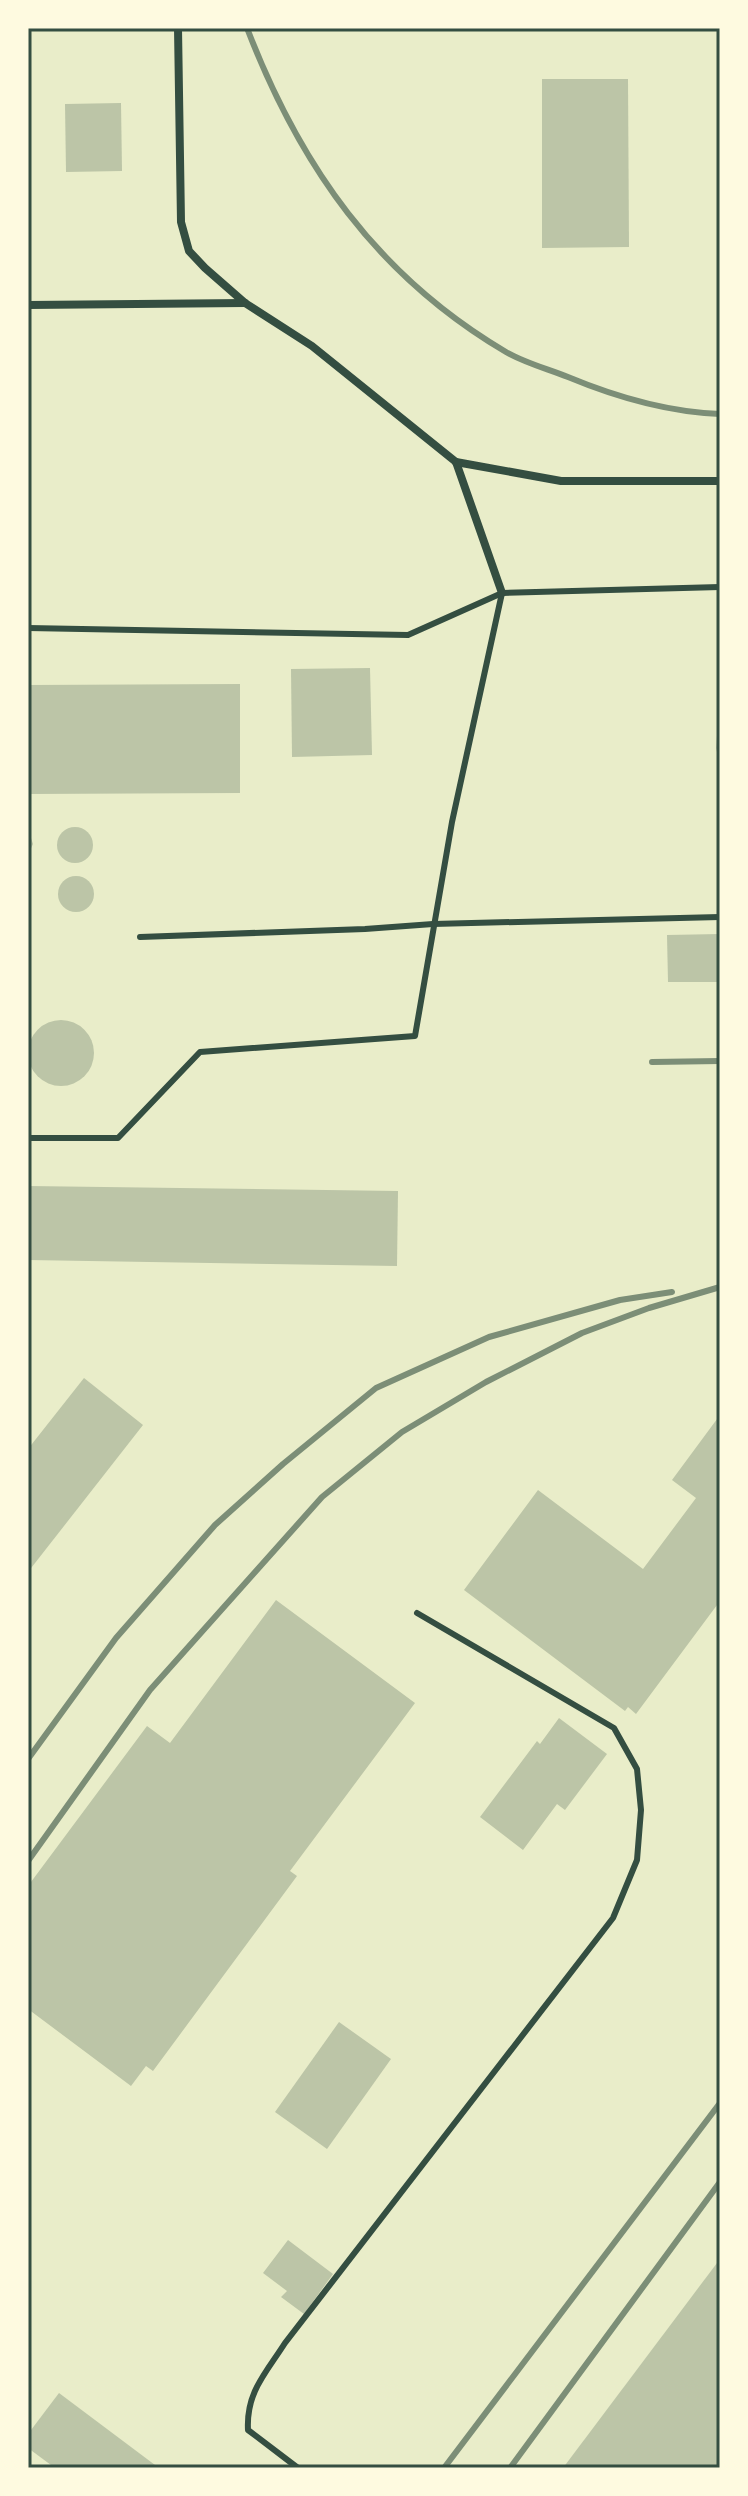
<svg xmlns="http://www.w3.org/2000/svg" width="748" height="2496" font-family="Inter,sans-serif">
<rect width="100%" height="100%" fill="#e9edc9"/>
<g fill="#bcc5a7">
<path d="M 542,79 L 628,79 L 629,247 L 542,248 Z"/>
<path d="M 121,103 L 122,171 L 66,172 L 65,104 Z"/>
<path d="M 370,668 L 372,755 L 292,757 L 291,669 Z"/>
<path d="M 240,684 L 240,793 L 28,794 L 28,685 Z"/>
<path d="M 718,724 L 720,724 L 719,760 L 716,748 Z"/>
<circle cx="75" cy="845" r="18"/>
<path d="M 28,829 L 33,844 L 28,855 Z"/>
<circle cx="76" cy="894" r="18"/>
<path d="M 720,934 L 720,982 L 668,982 L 667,935 Z"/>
<circle cx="61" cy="1053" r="33"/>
<path d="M 28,1186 L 398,1191 L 397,1266 L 28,1260 Z"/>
<path d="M 84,1378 L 143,1425 L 28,1572 L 28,1449 Z"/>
<path d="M 720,1415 L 720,1601 L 636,1714 L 628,1707 L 625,1711 L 464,1590 L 538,1490 L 643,1569 L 696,1498 L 672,1480 Z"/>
<path d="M 276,1600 L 415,1703 L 290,1871 L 297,1876 L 153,2071 L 146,2066 L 131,2086 L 28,2009 L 28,1886 L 147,1726 L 170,1743 Z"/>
<path d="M 559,1718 L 607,1754 L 565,1810 L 557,1804 L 523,1850 L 480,1817 L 537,1741 L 540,1744 Z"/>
<path d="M 339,2022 L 391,2059 L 327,2149 L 275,2112 Z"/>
<path d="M 288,2240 L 333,2274 L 304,2314 L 281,2297 L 287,2291 L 263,2273 Z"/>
<path d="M 720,2259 L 720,2468 L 563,2468 Z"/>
<path d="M 59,2393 L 159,2468 L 55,2468 L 28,2448 L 28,2434 Z"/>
</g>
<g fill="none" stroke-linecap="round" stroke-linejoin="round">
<g stroke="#344e41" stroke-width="6">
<path d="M 28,628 L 408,635 L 502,593 L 720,587"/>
<path d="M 140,937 L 365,929 L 433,924 L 720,917"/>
<path d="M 28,1138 L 118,1138 L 200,1052 L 415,1036 L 452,822 L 502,593"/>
<path d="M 298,2468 L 248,2430 C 246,2392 266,2373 285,2343 L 613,1918 L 637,1860 L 641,1810 L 637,1769 L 614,1728 L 417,1613"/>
</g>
<g stroke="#344e41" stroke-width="8">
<path d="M 178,28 L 181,222 L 189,251 L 205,268 L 245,303 L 312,346 L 456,462 L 502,593"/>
<path d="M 28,305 L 245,303"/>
<path d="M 456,462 L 561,481 L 720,481"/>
</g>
<g stroke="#7c8e77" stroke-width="6">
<path d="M 247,28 C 300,166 377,276 506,352 C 525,363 548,369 568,377 C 616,397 668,412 720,414"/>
<path d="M 652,1062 L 720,1061"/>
<path d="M 28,1759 L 116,1638 L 215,1525 L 283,1464 L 376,1388 L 489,1337 L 620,1300 L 672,1292"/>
<path d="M 28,1861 L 150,1690 L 322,1497 L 402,1432 L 486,1382 L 582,1333 L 649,1308 L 720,1287"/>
<path d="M 444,2468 L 720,2103"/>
<path d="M 510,2468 L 720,2182"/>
</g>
</g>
<rect width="748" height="2496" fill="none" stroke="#fefae0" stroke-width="60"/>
<rect x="30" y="30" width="688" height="2436" fill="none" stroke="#344e41" stroke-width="3"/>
</svg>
